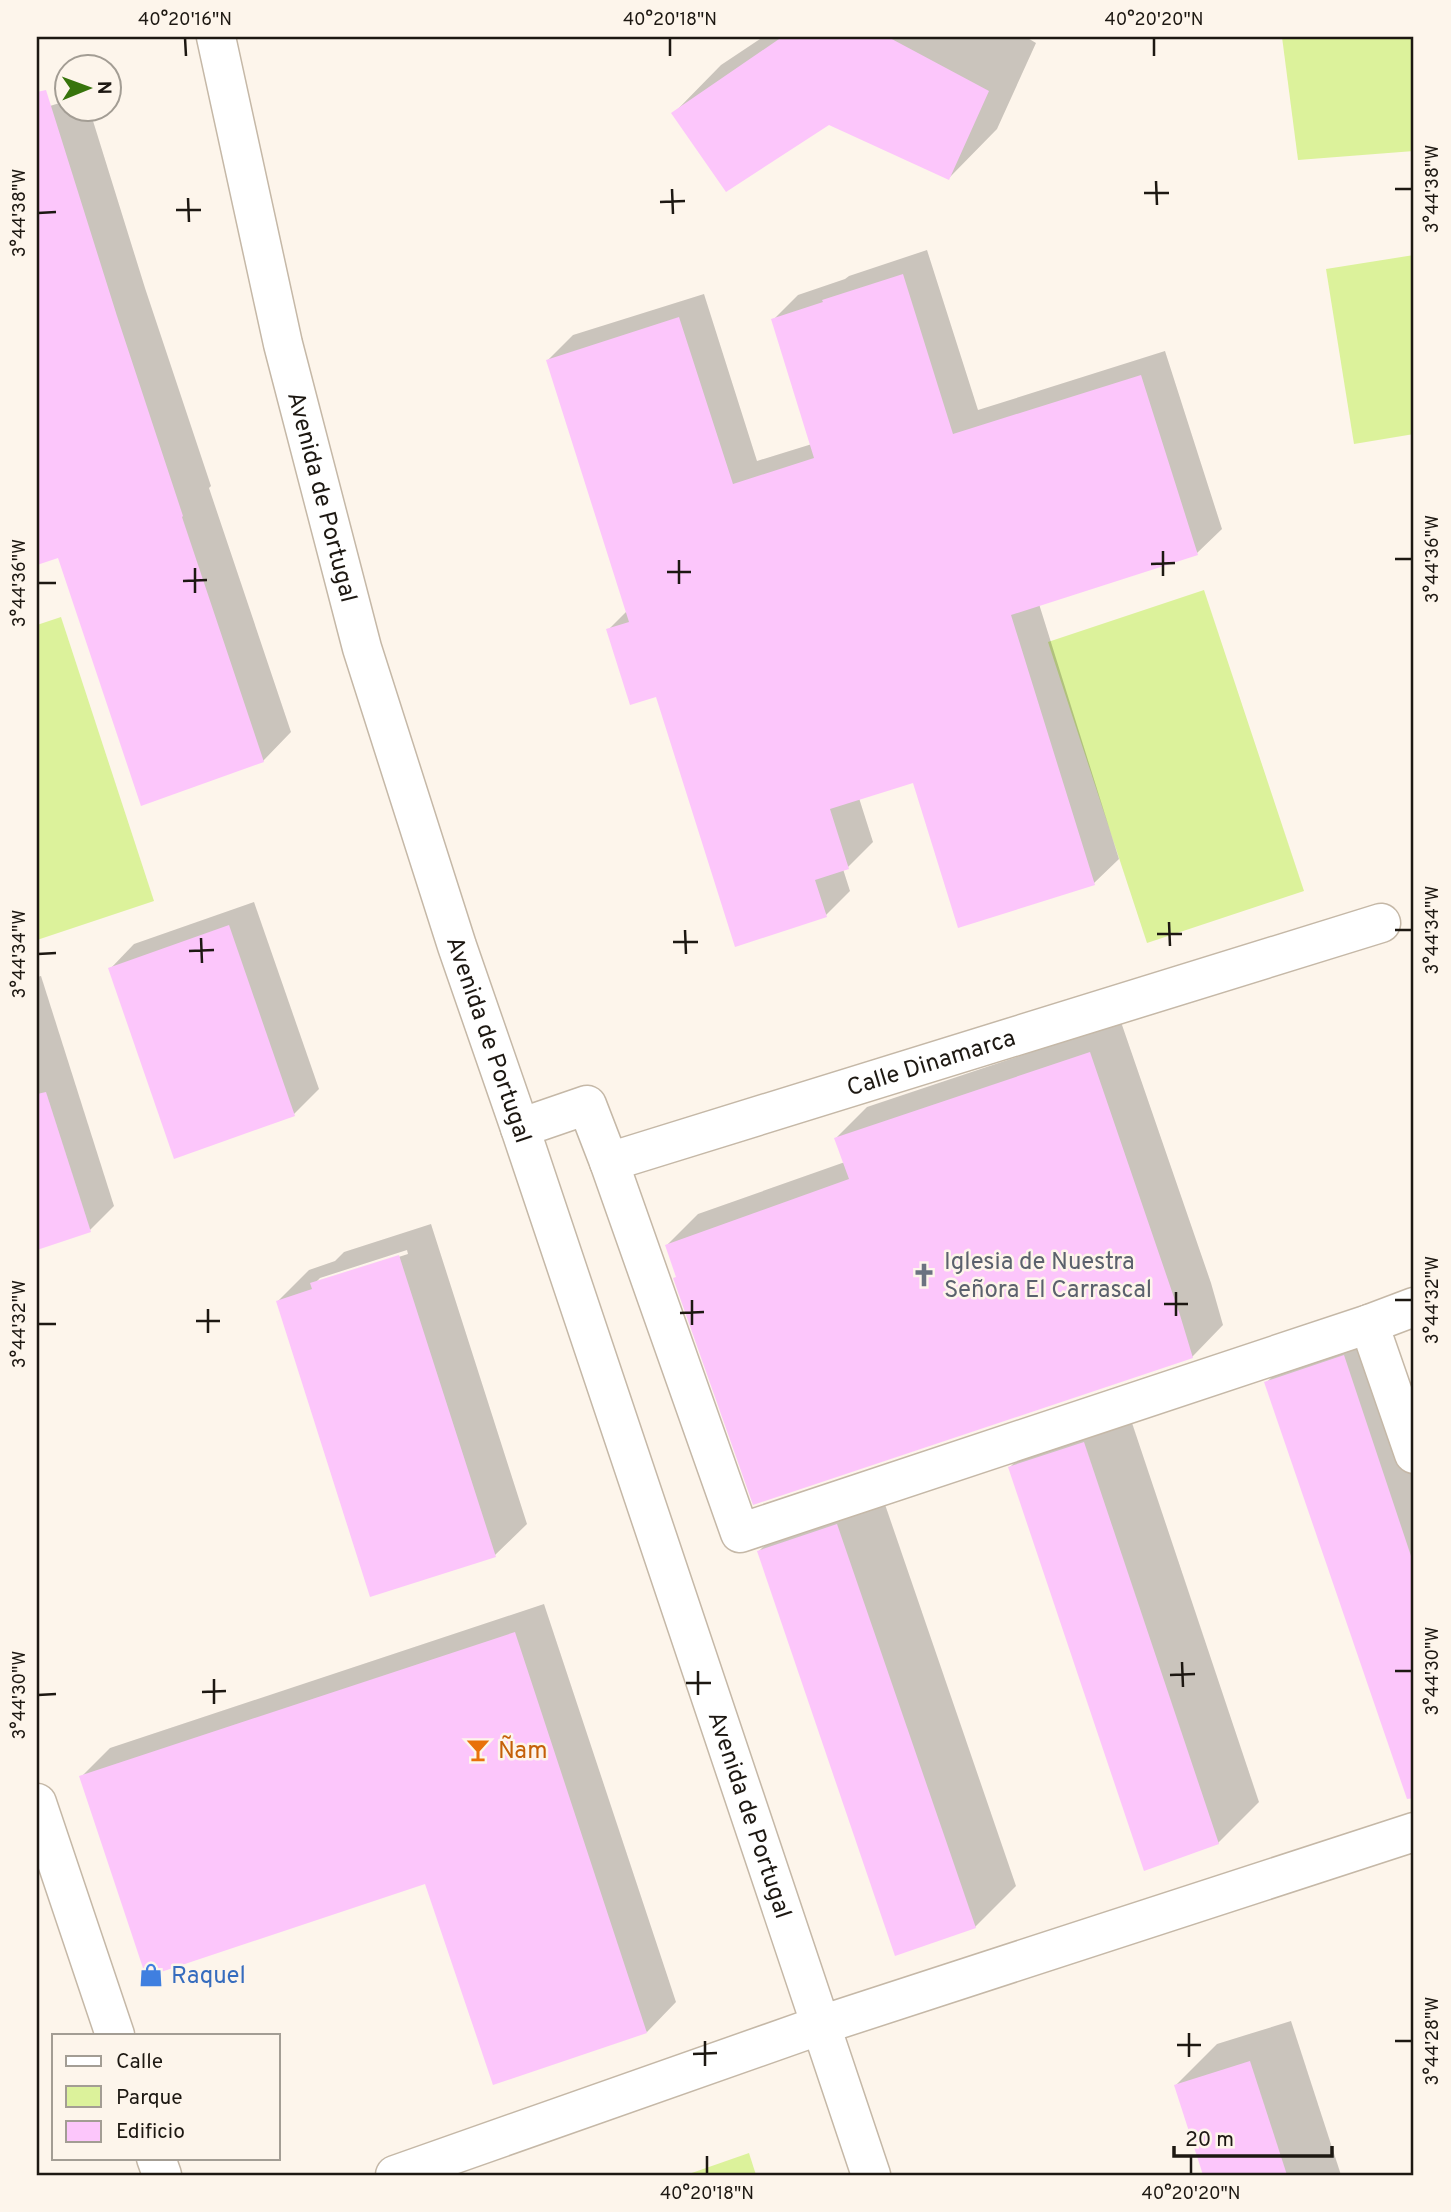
<svg xmlns="http://www.w3.org/2000/svg" width="1451" height="2212" font-family="Overpass,sans-serif">
<rect width="100%" height="100%" fill="#fdf5eb"/>
<g fill="#dcf29b">
<path d="M 1282,37 L 1414,37 L 1414,151 L 1298,160 Z"/>
<path d="M 1414,255 L 1414,434 L 1354,444 L 1326,269 Z"/>
<path d="M 1204,590 L 1304,891 L 1147,943 L 1048,642 Z"/>
<path d="M 61,617 L 154,901 L 37,940 L 37,625 Z"/>
<path d="M 749,2153 L 756,2175 L 686,2175 Z"/>
</g>
<g fill="#0003" fill-rule="evenodd">
<path d="M 763,37 L 1026,37 L 1036,43 L 997,129 L 949,178 L 828,123 L 673,114 L 721,65 Z"/>
<path d="M 66,101 L 66,108 L 89,108 L 145,288 L 211,486 L 209,488 L 291,732 L 263,761 L 59,556 L 37,563 L 37,110 Z"/>
<path d="M 927,250 L 978,410 L 1165,351 L 1222,529 L 1197,553 L 1039,604 L 1119,859 L 1094,883 L 914,781 L 859,798 L 873,842 L 848,867 L 843,869 L 850,891 L 826,915 L 608,630 L 627,611 L 548,360 L 573,335 L 704,294 L 757,461 L 812,444 L 773,320 L 798,295 L 845,279 L 849,276 Z"/>
<path d="M 254,902 L 319,1089 L 294,1114 L 110,969 L 134,944 Z"/>
<path d="M 41,976 L 114,1206 L 90,1230 L 37,1248 L 37,977 Z"/>
<path d="M 1121,1022 L 1211,1283 L 1223,1325 L 1192,1357 L 677,1276 L 667,1245 L 698,1214 L 845,1162 L 836,1138 L 867,1107 Z"/>
<path d="M 431,1224 L 527,1524 L 495,1555 L 278,1301 L 309,1270 L 335,1261 L 344,1252 ZM 407,1250 L 408,1254 L 314,1284 L 320,1278 Z"/>
<path d="M 1385,1316 L 1414,1404 L 1414,1778 L 1403,1782 L 1266,1383 L 1306,1342 Z"/>
<path d="M 1125,1402 L 1259,1802 L 1218,1843 L 1010,1467 L 1051,1426 Z"/>
<path d="M 878,1484 L 1016,1886 L 975,1927 L 759,1551 L 800,1510 Z"/>
<path d="M 544,1604 L 676,2002 L 647,2032 L 426,1881 L 81,1777 L 110,1748 Z"/>
<path d="M 1291,2021 L 1341,2175 L 1205,2175 L 1176,2085 L 1217,2044 Z"/>
</g>
<g fill="#fcc6fb">
<path d="M 782,37 L 888,37 L 989,91 L 949,180 L 829,125 L 726,192 L 671,113 Z"/>
<path d="M 46,90 L 117,316 L 183,516 L 182,517 L 264,762 L 141,806 L 58,558 L 37,565 L 37,92 Z"/>
<path d="M 903,274 L 953,434 L 1141,375 L 1198,555 L 1011,615 L 1095,885 L 958,928 L 913,783 L 830,809 L 849,869 L 815,880 L 827,917 L 735,947 L 656,697 L 630,705 L 606,629 L 629,622 L 546,360 L 679,317 L 733,484 L 814,458 L 771,319 L 823,302 L 822,300 Z"/>
<path d="M 229,925 L 295,1116 L 174,1159 L 108,968 Z"/>
<path d="M 1090,1052 L 1180,1315 L 1193,1358 L 753,1505 L 673,1278 L 676,1277 L 665,1245 L 849,1179 L 834,1138 Z"/>
<path d="M 46,1092 L 91,1232 L 37,1250 L 37,1094 Z"/>
<path d="M 399,1255 L 496,1557 L 370,1597 L 276,1301 L 312,1289 L 310,1283 Z"/>
<path d="M 1344,1355 L 1414,1565 L 1414,1798 L 1407,1799 L 1264,1382 Z"/>
<path d="M 1084,1442 L 1219,1844 L 1144,1871 L 1008,1467 Z"/>
<path d="M 837,1524 L 976,1928 L 895,1956 L 757,1551 Z"/>
<path d="M 515,1632 L 647,2033 L 493,2085 L 425,1884 L 146,1977 L 79,1776 Z"/>
<path d="M 1250,2061 L 1287,2175 L 1203,2175 L 1174,2085 Z"/>
</g>
<g fill="none" stroke-linecap="round" stroke-linejoin="round">
<g stroke="#c5b8a7" stroke-width="41">
<g id="minor">
<path id="s1" d="M 216,37 L 283,344 L 362,648 L 457,946 L 520,1128 L 871,2175"/>
<path id="s2" d="M 520,1128 L 587,1105 L 609,1162 L 1381,923"/>
<path d="M 609,1162 L 740,1533 L 1369,1324 L 1414,1307"/>
<path d="M 1369,1324 L 1414,1454"/>
<path d="M 37,1803 L 115,2035"/>
<path d="M 156,2158 L 162,2175"/>
<path d="M 395,2175 L 821,2025 L 1414,1832"/>
</g>
</g>
<use href="#minor" stroke="#fff" stroke-width="38"/>
</g>
<path fill="none" stroke="#1d1812" stroke-width="2.5" d="M 185,38 L 186,56M 670,38 L 670,56M 1154,38 L 1154,56M 1156,181 L 1157,205M 672,189 L 673,214M 1395,189 L 1412,189M 1144,193 L 1169,193M 188,198 L 189,222M 660,202 L 685,201M 176,210 L 201,210M 38,213 L 56,212M 1163,551 L 1163,576M 1395,559 L 1412,559M 679,560 L 679,584M 1151,564 L 1175,563M 195,568 L 195,593M 667,572 L 691,572M 183,581 L 207,580M 38,583 L 56,583M 1169,922 L 1170,946M 685,930 L 686,954M 1395,930 L 1412,930M 1157,934 L 1182,934M 201,938 L 202,963M 673,942 L 698,942M 189,951 L 214,950M 38,954 L 56,953M 1176,1292 L 1176,1316M 692,1300 L 692,1325M 1395,1300 L 1412,1300M 1164,1304 L 1188,1304M 208,1309 L 208,1333M 680,1313 L 704,1312M 196,1321 L 220,1321M 38,1324 L 56,1324M 1182,1662 L 1183,1687M 698,1671 L 698,1695M 1395,1671 L 1412,1671M 1170,1675 L 1195,1674M 214,1679 L 214,1704M 686,1683 L 711,1683M 202,1692 L 226,1691M 38,1695 L 56,1694M 1189,2033 L 1189,2057M 705,2041 L 705,2066M 1395,2041 L 1412,2041M 1177,2045 L 1201,2045M 693,2054 L 717,2053M 707,2156 L 707,2174M 1191,2156 L 1191,2174"/>
<defs>
<g id="church-bare" transform="scale(1.89)"><path d="M-1.2-6h2.4v3.5h3.3v2.4h-3.3V6h-2.4V-.1h-3.3v-2.4h3.3Z" fill="#6b7280" stroke="#fdf5eb" stroke-width="2.5" paint-order="stroke"/></g>
<g id="bar-bare" transform="scale(1.89)"><path d="M-6-5H6L.8 .8V4.5H3.5V6h-7V4.5H-.8V.8Z" fill="#e8710a" stroke="#fdf5eb" stroke-width="2.5" paint-order="stroke"/></g>
<g id="shop-bare" transform="scale(1.89)"><path d="M-5-2.5h2.3a2.7 3.5 0 0 1 5.4 0H5L5.5 6h-11ZM-1.5-2.5h3a1.5 2.3 0 0 0-3 0Z" fill="#3f7fe0" stroke="#fdf5eb" stroke-width="2.5" paint-order="stroke"/></g>
</defs>
<g fill-rule="evenodd">
<use href="#church-bare" x="924" y="1275"/>
<use href="#bar-bare" x="478" y="1750"/>
<use href="#shop-bare" x="151" y="1975"/>
</g>
<g text-anchor="middle" stroke-width="5" stroke-linejoin="round" paint-order="stroke">
<g font-size="24" fill="#1d1812" stroke="#fdf5eb">
<text dy="8" stroke="none"><textPath href="#s1" startOffset="472">Avenida de Portugal</textPath></text>
<text dy="8" stroke="none"><textPath href="#s1" startOffset="1040">Avenida de Portugal</textPath></text>
<text dy="8" stroke="none"><textPath href="#s2" startOffset="469">Calle Dinamarca</textPath></text>
<text dy="8" stroke="none"><textPath href="#s1" startOffset="1858">Avenida de Portugal</textPath></text>
</g>
<g font-size="24" fill="#5b616d" stroke="#fdf5eb" text-anchor="start">
<text x="944" y="1269">Iglesia de Nuestra<tspan x="944" dy="28">Señora El Carrascal</tspan></text>
</g>
<g font-size="24" fill="#c56008" stroke="#fdf5eb" text-anchor="start">
<text x="498" y="1758">Ñam</text>
</g>
<g font-size="24" fill="#366cbe" stroke="#fdf5eb" text-anchor="start">
<text x="171" y="1983">Raquel</text>
</g>
</g>
<rect width="1451" height="2212" fill="none" stroke="#fdf5eb" stroke-width="77"/>
<rect x="52" y="2034" width="228" height="126" fill="#fdf5eb" stroke="#a39d94" stroke-width="2"/>
<rect x="66" y="2056" width="35" height="10" fill="#ffffff" stroke="#a39d94" stroke-width="2"/>
<text x="116" y="2068" font-size="21" fill="#1d1812">Calle</text>
<rect x="66" y="2086" width="35" height="21" fill="#dcf29b" stroke="#a39d94" stroke-width="2"/>
<text x="116" y="2104" font-size="21" fill="#1d1812">Parque</text>
<rect x="66" y="2121" width="35" height="21" fill="#fcc6fb" stroke="#a39d94" stroke-width="2"/>
<text x="116" y="2138" font-size="21" fill="#1d1812">Edificio</text>
<g transform="translate(88 88) rotate(89)"><circle r="33" fill="#fdf5eb" stroke="#a39d94" stroke-width="2"/>
<path d="M0-5L12 26L0 18L-12 26Z" fill="#37740c"/>
<text y="-10" font-size="19" font-weight="bold" text-anchor="middle" fill="#1d1812">N</text>
</g>
<path d="M1174 2146v10h158v-10" fill="none" stroke="#1d1812" stroke-width="3.5"/>
<text x="1185" y="2146" font-size="21" fill="#1d1812" stroke="#fdf5eb" stroke-width="5" paint-order="stroke">20 m</text>
<rect x="38" y="38" width="1374" height="2136" fill="none" stroke="#1d1812" stroke-width="2.5"/>
<g font-size="18" text-anchor="middle" fill="#1d1812">
<text x="185" y="25">40°20'16"N</text>
<text x="670" y="25">40°20'18"N</text>
<text x="1154" y="25">40°20'20"N</text>
<text transform="translate(1432 189) rotate(-90)" y="6">3°44'38"W</text>
<text transform="translate(19 213) rotate(-90)" y="6">3°44'38"W</text>
<text transform="translate(1432 559) rotate(-90)" y="6">3°44'36"W</text>
<text transform="translate(19 583) rotate(-90)" y="6">3°44'36"W</text>
<text transform="translate(1432 930) rotate(-90)" y="6">3°44'34"W</text>
<text transform="translate(19 954) rotate(-90)" y="6">3°44'34"W</text>
<text transform="translate(1432 1300) rotate(-90)" y="6">3°44'32"W</text>
<text transform="translate(19 1324) rotate(-90)" y="6">3°44'32"W</text>
<text transform="translate(1432 1671) rotate(-90)" y="6">3°44'30"W</text>
<text transform="translate(19 1695) rotate(-90)" y="6">3°44'30"W</text>
<text transform="translate(1432 2041) rotate(-90)" y="6">3°44'28"W</text>
<text x="707" y="2199">40°20'18"N</text>
<text x="1191" y="2199">40°20'20"N</text>
</g>
</svg>
